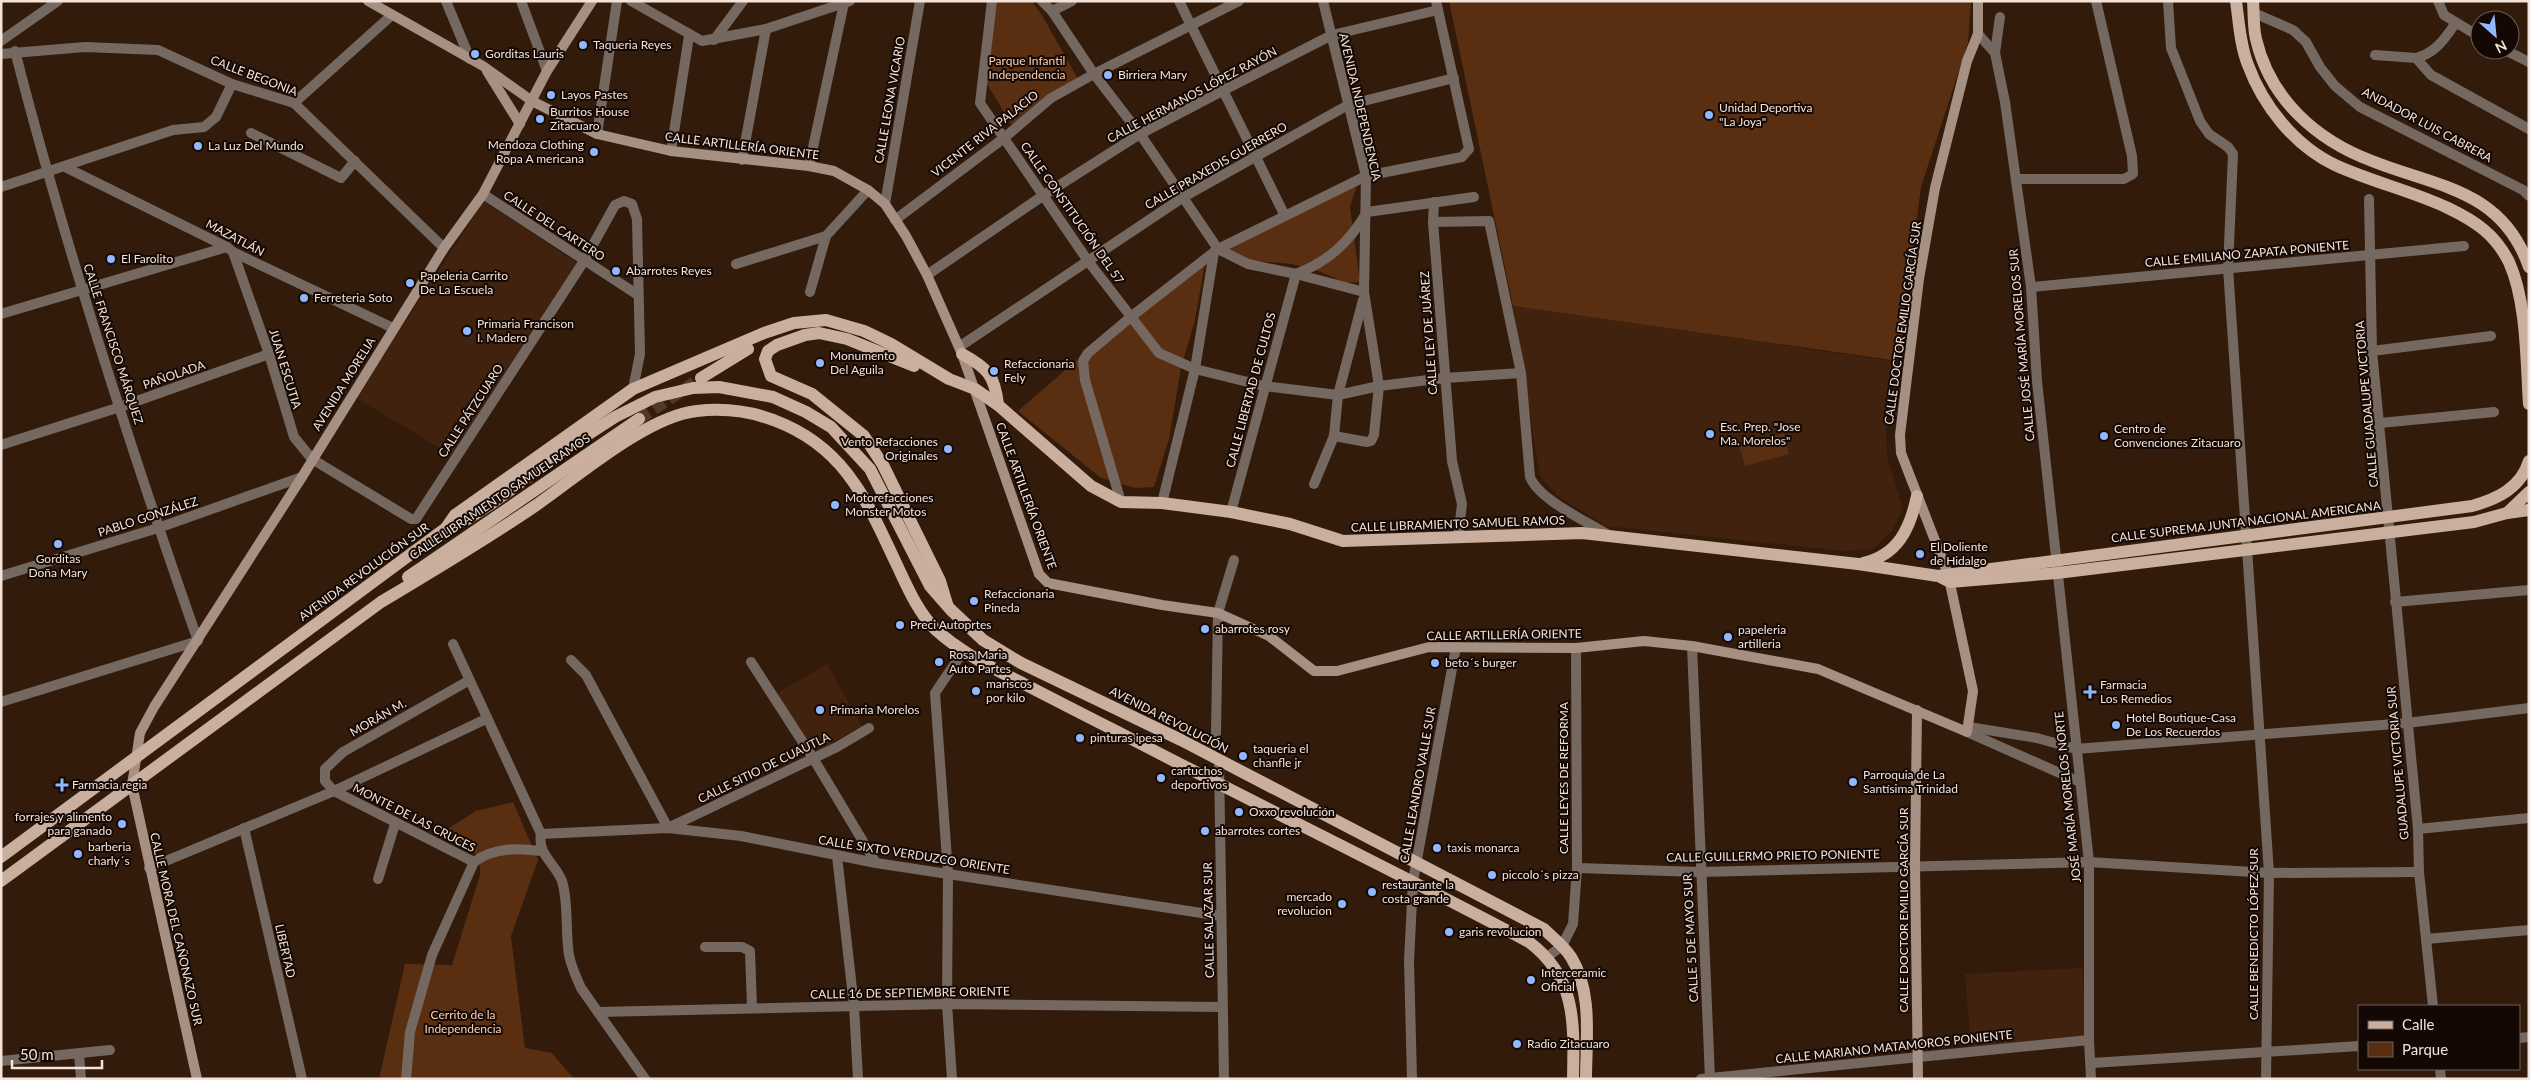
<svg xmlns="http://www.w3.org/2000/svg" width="2530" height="1080" font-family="Lato,sans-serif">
<rect width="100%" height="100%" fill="#331b0b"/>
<g fill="#41220e">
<path d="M 484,201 L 578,264 L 453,456 L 356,398 Z"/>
<path d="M 1513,306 L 1892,361 L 1885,411 L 1887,456 L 1903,510 L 1892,531 L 1873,549 L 1844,551 L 1606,526 L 1558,496 L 1540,476 Z"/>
<path d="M 827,664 L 862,726 L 814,753 L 776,694 Z"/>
<path d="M 2083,968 L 2085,1037 L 1971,1047 L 1965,974 Z"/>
</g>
<g fill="#592e11">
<path d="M 995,1 L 1032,1 L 1043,17 L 1078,79 L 1013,127 L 987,84 Z"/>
<path d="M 1449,1 L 1971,1 L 1968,43 L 1921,187 L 1898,361 L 1513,306 Z"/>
<path d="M 1358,182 L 1350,207 L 1360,282 L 1346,283 L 1321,272 L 1292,264 L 1245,260 L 1223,249 Z"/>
<path d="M 1205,263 L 1195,320 L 1181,368 L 1169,439 L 1154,487 L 1135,488 L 1101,478 L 1018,411 L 1091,348 Z"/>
<path d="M 1784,433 L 1789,454 L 1745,466 L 1739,446 Z"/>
<path d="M 513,802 L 538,860 L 511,936 L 525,1048 L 552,1053 L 574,1079 L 379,1079 L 405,964 L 452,965 L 480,875 C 482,847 463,844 441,833 L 476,811 Z"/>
</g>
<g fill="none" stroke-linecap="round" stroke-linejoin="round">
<path stroke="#50392a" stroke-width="12" stroke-dasharray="12 6" stroke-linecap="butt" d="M 639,419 L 701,378"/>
<g stroke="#756860" stroke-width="10">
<path d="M 446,1 L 470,59"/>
<path d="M 521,1 L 547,71"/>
<path d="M 631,1 L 702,41 L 766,29 L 850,1"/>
<path d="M 992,1 L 980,103 L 1088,261 L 1159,353 L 1195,369 L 1264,386 L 1338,395 L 1379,386 L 1445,378 L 1521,373"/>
<path d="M 1042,1 L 1052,11 L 1094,74 L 1140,134 L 1218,249 L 1248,264 L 1296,274 L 1364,292"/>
<path d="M 1179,1 L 1285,216"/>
<path d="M 1323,1 L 1366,176 L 1364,292 L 1379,386 L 1374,435 L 1371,441 L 1367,442 L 1334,436"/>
<path d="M 2168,1 L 2171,48 L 2200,121 L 2209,134 L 2228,147 L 2233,154 L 2228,268 L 2269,873 L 2266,1079"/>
<path d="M 2438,1 L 2444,15 L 2480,37"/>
<path d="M 1052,11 L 1072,1"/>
<path d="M 2254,13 L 2293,30 L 2306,42 L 2320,67 L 2335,86 L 2360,107 L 2523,190 L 2529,196"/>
<path d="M 1978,34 L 1995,53 L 2005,102 L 2031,287 L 2037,381 L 2089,862 L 2089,1040 L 2091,1079"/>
<path d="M 714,40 L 743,1"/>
<path d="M 1,41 L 58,1"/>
<path d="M 2505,50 L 2529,62"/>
<path d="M 1995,53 L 2000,17"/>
<path d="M 1,54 L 85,47 L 158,50 L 232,84 L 294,103 L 444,248"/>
<path d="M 2375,55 L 2416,58 C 2435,53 2444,40 2455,24"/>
<path d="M 2416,58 L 2431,75 L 2529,129"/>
<path d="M 294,103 L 392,15"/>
<path d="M 251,133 L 341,178 L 355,161"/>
<path d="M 597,134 L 617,1"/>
<path d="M 671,151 L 689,36"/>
<path d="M 742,160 L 766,29"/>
<path d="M 809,166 L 844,3"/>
<path d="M 65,167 L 227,247 L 233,252 L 393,328"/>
<path d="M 2016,179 L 2124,179 L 2133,174 L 2132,156 L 2096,1"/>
<path d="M 1,187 L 173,130 L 204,127 L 216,117 L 232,84"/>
<path d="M 483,194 L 638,295"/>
<path d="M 2369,199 L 2372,351 L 2418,829 L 2419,872 L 2433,1006"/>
<path d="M 1434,202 L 1433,222 L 1452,461 L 1462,504 L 1458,538"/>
<path d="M 885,204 L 920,1"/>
<path d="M 1367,212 L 1474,197"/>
<path d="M 895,220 L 1004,138 L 1051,98 L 1094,74 L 1239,1"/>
<path d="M 1433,222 L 1489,221 L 1521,373 L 1530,477 C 1539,500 1588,522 1610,536"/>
<path d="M 233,252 L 269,354 L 294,437 L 312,459 L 411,519 L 416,519 L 584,261 L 615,205 L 624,201 L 632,204 L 637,219 L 640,354 L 633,389"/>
<path d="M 736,264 L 826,236 L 868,190"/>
<path d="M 1296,274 C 1329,261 1348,243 1366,214"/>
<path d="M 927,275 L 1044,195 L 1140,134 L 1224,90 L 1332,35 L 1438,10"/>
<path d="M 2031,287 L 2464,246"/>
<path d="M 810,292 L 826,236"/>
<path d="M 1,314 L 227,247"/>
<path d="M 959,347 L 1182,198 L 1348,105 L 1454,78"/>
<path d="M 2372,351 L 2491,336"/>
<path d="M 2380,423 L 2494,412"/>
<path d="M 1,445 L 120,407 L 269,354"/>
<path d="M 1314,484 L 1334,436 L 1338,395 L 1363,300"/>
<path d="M 1121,502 L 1085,380 L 1083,361 L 1088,353 L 1132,316 L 1218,249 L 1366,176 L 1462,157 L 1469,149 L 1436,1"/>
<path d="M 1162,503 L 1195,369 L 1214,252"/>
<path d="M 1231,512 L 1296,274"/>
<path d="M 1,576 L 158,528 L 302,477"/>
<path d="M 2395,602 L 2529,590"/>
<path d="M 453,644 L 541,834"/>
<path d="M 1692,646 L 1710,1079"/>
<path d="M 571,660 L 586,675 L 668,828 L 837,747 L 869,728"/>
<path d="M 751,662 L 813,758 L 876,863"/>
<path d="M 468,681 L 343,752 L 325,769 L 325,781 L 334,791 L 474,862"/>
<path d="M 1,702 L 198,641 C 130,447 66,250 15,51"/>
<path d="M 1969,727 L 2037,738 L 2076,749 L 2407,723 L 2529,708"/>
<path d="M 1967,732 L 2080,782"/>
<path d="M 1216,733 L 1218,613 L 1234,560"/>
<path d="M 1219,761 L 1224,1079"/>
<path d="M 244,828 L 302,1079"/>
<path d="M 2418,829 L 2529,818"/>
<path d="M 541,834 L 668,828 L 741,836 L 876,863 L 1221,916"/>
<path d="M 541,834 C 537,854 555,863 562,881 C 569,904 565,931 569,955 C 571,966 576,977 581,988 L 645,1079"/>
<path d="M 837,856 L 854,1006 L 858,1079"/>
<path d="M 474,862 C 494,847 519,848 541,851"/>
<path d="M 149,868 L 334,791 L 486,719"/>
<path d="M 1577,868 L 1700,872 L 2089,862 L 2269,873 L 2419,872"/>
<path d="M 378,879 L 395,824"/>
<path d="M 2426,939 L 2529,930"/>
<path d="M 705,947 L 742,947 L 750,951 L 752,1007"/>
<path d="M 1547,957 L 1562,946 L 1573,924 L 1577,868 L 1576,648"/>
<path d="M 598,1012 L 947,1004 L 1222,1007"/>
<path d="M 2519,1038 L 2529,1037"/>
<path d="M 79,1054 L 81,1079"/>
<path d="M 1,1061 L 110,1050"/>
<path d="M 2092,1063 L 2359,1046"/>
<path d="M 2440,1069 L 2441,1079"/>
<path d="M 406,1079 L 410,1032 L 432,955 L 474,862"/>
<path d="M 952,1079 L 947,1004 L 948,873 L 935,693 L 964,650"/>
<path d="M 1412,1079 L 1409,961 L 1413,881 L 1456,647"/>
<path d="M 1701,1079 C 1831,1066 1960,1052 2089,1040"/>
</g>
<g stroke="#a59083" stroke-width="10">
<path d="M 368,1 L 483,66 L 532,101 L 597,134 L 671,151 L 809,166 L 834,171 L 868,190 L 885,204 L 906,236 L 927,275 L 962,354 L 1039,574 L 1048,583 L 1162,605 L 1218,613 L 1269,636 L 1314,671 L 1337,671 L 1429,647 L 1576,648 L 1644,641 L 1692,646 L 1818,669 L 1967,732 L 1973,691 L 1948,574 L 1901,453 L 1900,435 L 1919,279 L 1935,188 L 1967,61 L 1978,34 L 1978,1"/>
<path d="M 487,71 L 520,124"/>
<path d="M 1917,710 L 1915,865 L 1918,1079"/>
<path d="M 197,1079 L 132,785 L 140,733 L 154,707 L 302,477 L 444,248 L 483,194 L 547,71 L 592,1"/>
</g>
<g stroke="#caaf9e" stroke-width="12">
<path d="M 2236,1 C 2239,22 2240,45 2248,65 C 2263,106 2295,146 2335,165 C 2372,182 2412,191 2448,208 C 2475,221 2495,234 2509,262 C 2527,302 2526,360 2529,404"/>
<path d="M 2253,1 C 2254,14 2253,27 2256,39 C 2270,99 2316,140 2372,161 C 2437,187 2502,189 2529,267"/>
<path d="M 962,354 C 988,368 995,376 998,405"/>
<path d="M 914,366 L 847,339 L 819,333 L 805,335 L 777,345 L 768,351 L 765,359 L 771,376 L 812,394 L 864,436 L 883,465 L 940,581 L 947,604"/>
<path d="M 701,378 L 748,349"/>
<path d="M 2507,513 L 2529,510"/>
<path d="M 446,528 L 455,515 L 633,389 L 764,333 L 794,323 L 826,320 L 864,331 L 891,344 L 949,379 L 975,389 L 998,405 L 1091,486 L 1121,502 L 1162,503 L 1231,512 L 1290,524 L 1343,541 L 1582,533 L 1858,564 L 1938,576 L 2472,506 C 2497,499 2521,488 2529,461"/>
<path d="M 1863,563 C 1898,555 1910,529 1917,496"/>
<path d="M 408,577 L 639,419"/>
<path d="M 1942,578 L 1950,582 L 2057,573 L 2474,522 L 2507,513 L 2529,492"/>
<path d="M 1,857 L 446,528 L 466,520 L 491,504 L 567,448 L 615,417 L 655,397 L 693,388 L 719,387 L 773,397 L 806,412 L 831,427 L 870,469 L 930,586 L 951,610 L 983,640 L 1021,663 L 1181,740 L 1544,929 C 1553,938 1564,946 1571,957 C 1593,992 1586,1040 1586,1079"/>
<path d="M 1,881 L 381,602 C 433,571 485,540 535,506 C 577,477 647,416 697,411 C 758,404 819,431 854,483 C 871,507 883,536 896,563 C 907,586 917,611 935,629 C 961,653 993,668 1024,684 C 1055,700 1086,716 1118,732 C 1254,803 1393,870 1529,942 C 1577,978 1574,1024 1573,1079"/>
</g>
</g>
<g fill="#91b8fd" stroke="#130804" stroke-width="2">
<circle cx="583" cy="45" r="5"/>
<circle cx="475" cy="54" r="5"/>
<circle cx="1108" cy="75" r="5"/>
<circle cx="551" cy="95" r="5"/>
<circle cx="1709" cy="115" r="5"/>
<circle cx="540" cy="119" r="5"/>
<circle cx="198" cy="146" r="5"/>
<circle cx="594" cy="152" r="5"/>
<circle cx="111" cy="259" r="5"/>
<circle cx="616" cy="271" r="5"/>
<circle cx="410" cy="283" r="5"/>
<circle cx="304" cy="298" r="5"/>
<circle cx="467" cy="331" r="5"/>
<circle cx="820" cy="363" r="5"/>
<circle cx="994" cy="371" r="5"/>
<circle cx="1710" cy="434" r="5"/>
<circle cx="2104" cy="436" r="5"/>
<circle cx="948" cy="449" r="5"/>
<circle cx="835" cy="505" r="5"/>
<circle cx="58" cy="544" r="5"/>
<circle cx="1920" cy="554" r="5"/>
<circle cx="974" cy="601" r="5"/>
<circle cx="900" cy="625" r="5"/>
<circle cx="1205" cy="629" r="5"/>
<circle cx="1728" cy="637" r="5"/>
<circle cx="939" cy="662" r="5"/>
<circle cx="1435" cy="663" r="5"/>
<circle cx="976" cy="691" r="5"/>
<path d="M2087.5 684.5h5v5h5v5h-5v5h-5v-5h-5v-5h5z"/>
<circle cx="820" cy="710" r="5"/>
<circle cx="2116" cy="725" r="5"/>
<circle cx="1080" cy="738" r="5"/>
<circle cx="1243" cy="756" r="5"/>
<circle cx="1161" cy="778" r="5"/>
<circle cx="1853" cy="782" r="5"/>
<path d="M59.5 777.5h5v5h5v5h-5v5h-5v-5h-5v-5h5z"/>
<circle cx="1239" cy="812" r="5"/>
<circle cx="122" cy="824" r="5"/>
<circle cx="1205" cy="831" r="5"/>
<circle cx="1437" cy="848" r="5"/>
<circle cx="78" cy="854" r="5"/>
<circle cx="1492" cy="875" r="5"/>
<circle cx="1372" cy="892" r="5"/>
<circle cx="1342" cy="904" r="5"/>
<circle cx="1449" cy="932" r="5"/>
<circle cx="1531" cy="980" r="5"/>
<circle cx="1517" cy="1044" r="5"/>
</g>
<g text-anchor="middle" stroke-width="4" stroke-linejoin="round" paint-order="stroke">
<g font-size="12" fill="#f4e3d9" stroke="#130804" text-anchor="start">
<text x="593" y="49">Taqueria Reyes</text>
<text x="485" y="58">Gorditas Lauris</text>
<text x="1118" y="79">Birriera Mary</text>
<text x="561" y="99">Layos Pastes</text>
<text x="1719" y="112">Unidad Deportiva<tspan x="1719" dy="14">"La Joya"</tspan></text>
<text x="550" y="116">Burritos House<tspan x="550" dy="14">Zitacuaro</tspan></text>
<text x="584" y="149" text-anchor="end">Mendoza Clothing<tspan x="584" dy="14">Ropa A mericana</tspan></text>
<text x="208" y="150">La Luz Del Mundo</text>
<text x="121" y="263">El Farolito</text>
<text x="626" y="275">Abarrotes Reyes</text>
<text x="420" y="280">Papeleria Carrito<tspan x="420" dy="14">De La Escuela</tspan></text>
<text x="314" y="302">Ferreteria Soto</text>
<text x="477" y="328">Primaria Francison<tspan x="477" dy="14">I. Madero</tspan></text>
<text x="830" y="360">Monumento<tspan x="830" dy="14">Del Aguila</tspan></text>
<text x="1004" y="368">Refaccionaria<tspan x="1004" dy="14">Fely</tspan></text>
<text x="1720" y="431">Esc. Prep. "Jose<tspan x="1720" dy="14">Ma. Morelos"</tspan></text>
<text x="2114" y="433">Centro de<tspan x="2114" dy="14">Convenciones Zitacuaro</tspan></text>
<text x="938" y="446" text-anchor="end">Vento Refacciones<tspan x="938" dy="14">Originales</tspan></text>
<text x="845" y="502">Motorefacciones<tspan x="845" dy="14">Monster Motos</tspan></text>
<text x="1930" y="551">El Doliente<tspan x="1930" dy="14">de Hidalgo</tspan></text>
<text x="58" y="563" text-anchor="middle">Gorditas<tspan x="58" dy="14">Doña Mary</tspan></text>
<text x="984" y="598">Refaccionaria<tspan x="984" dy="14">Pineda</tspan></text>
<text x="910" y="629">Preci Autoprtes</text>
<text x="1215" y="633">abarrotes rosy</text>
<text x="1738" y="634">papeleria<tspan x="1738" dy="14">artilleria</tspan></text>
<text x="949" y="659">Rosa Maria<tspan x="949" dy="14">Auto Partes</tspan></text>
<text x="1445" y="667">beto´s burger</text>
<text x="986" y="688">mariscos<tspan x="986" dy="14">por kilo</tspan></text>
<text x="2100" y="689">Farmacia<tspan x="2100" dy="14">Los Remedios</tspan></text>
<text x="830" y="714">Primaria Morelos</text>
<text x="2126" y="722">Hotel Boutique-Casa<tspan x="2126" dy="14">De Los Recuerdos</tspan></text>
<text x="1090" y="742">pinturas ipesa</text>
<text x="1253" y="753">taqueria el<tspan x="1253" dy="14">chanfle jr</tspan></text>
<text x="1171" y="775">cartuchos<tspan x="1171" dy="14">deportivos</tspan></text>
<text x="1863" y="779">Parroquia de La<tspan x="1863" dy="14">Santísima Trinidad</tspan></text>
<text x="72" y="789">Farmacia regia</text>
<text x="1249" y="816">Oxxo revolución</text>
<text x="112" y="821" text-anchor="end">forrajes y alimento<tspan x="112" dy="14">para ganado</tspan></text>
<text x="1215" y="835">abarrotes cortes</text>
<text x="88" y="851">barberia<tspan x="88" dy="14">charly´s</tspan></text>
<text x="1447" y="852">taxis monarca</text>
<text x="1502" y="879">piccolo´s pizza</text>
<text x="1382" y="889">restaurante la<tspan x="1382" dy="14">costa grande</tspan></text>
<text x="1332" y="901" text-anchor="end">mercado<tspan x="1332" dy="14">revolucion</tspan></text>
<text x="1459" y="936">garis revolucion</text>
<text x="1541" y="977">Interceramic<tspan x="1541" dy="14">Oficial</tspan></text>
<text x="1527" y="1048">Radio Zitacuaro</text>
</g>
<g font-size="12" fill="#fdd0b6" stroke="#130804">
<text x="1027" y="65">Parque Infantil<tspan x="1027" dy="14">Independencia</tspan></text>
<text x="463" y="1019">Cerrito de la<tspan x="463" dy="14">Independencia</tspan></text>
</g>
<g font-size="12" fill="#f4e3d9" stroke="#130804">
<text transform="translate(254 76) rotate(21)" y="4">CALLE BEGONIA</text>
<text transform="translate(1192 95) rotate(-28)" y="4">CALLE HERMANOS LÓPEZ RAYÓN</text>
<text transform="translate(890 100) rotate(-80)" y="4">CALLE LEONA VICARIO</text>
<text transform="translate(1360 107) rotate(77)" y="4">AVENIDA INDEPENDENCIA</text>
<text transform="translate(2427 125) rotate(28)" y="4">ANDADOR LUIS CABRERA</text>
<text transform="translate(985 134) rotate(-38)" y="4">VICENTE RIVA PALACIO</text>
<text transform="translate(742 146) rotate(7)" y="4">CALLE ARTILLERÍA ORIENTE</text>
<text transform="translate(1216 166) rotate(-30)" y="4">CALLE PRAXEDIS GUERRERO</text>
<text transform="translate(1072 213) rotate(55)" y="4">CALLE CONSTITUCIÓN DEL 57</text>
<text transform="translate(554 226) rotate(33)" y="4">CALLE DEL CARTERO</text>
<text transform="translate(235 238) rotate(28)" y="4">MAZATLÁN</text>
<text transform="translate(2247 254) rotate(-5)" y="4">CALLE EMILIANO ZAPATA PONIENTE</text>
<text transform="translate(1903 323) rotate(-82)" y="4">CALLE DOCTOR EMILIO GARCÍA SUR</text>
<text transform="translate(1429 333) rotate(-94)" y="4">CALLE LEY DE JUÁREZ</text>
<text transform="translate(113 344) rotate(72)" y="4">CALLE FRANCISCO MÁRQUEZ</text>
<text transform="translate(2022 345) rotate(-95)" y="4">CALLE JOSÉ MARÍA MORELOS SUR</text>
<text transform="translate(285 369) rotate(73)" y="4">JUAN ESCUTIA</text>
<text transform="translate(174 375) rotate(-19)" y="4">PAÑOLADA</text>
<text transform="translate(344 384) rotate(-58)" y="4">AVENIDA MORELIA</text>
<text transform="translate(1251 390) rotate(-75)" y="4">CALLE LIBERTAD DE CULTOS</text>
<text transform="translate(2367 404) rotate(-95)" y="4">CALLE GUADALUPE VICTORIA</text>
<text transform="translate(471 411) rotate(-57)" y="4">CALLE PÁTZCUARO</text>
<text transform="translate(1026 496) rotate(70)" y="4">CALLE ARTILLERÍA ORIENTE</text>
<text transform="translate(500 497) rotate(-34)" y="4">CALLE LIBRAMIENTO SAMUEL RAMOS</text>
<text transform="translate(148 517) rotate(-18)" y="4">PABLO GONZÁLEZ</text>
<text transform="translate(2246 522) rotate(-7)" y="4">CALLE SUPREMA JUNTA NACIONAL AMERICANA</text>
<text transform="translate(1458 524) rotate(-2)" y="4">CALLE LIBRAMIENTO SAMUEL RAMOS</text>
<text transform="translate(364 572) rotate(-36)" y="4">AVENIDA REVOLUCIÓN SUR</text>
<text transform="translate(1504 635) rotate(-1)" y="4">CALLE ARTILLERÍA ORIENTE</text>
<text transform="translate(378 718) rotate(-30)" y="4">MORÁN M.</text>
<text transform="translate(1169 720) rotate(27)" y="4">AVENIDA REVOLUCIÓN</text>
<text transform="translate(2398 763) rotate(-95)" y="4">GUADALUPE VICTORIA SUR</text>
<text transform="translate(764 768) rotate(-26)" y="4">CALLE SITIO DE CUAUTLA</text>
<text transform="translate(1564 778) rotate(-90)" y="4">CALLE LEYES DE REFORMA</text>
<text transform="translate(1418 785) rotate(-80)" y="4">CALLE LEANDRO VALLE SUR</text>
<text transform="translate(2068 797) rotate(-96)" y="4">JOSÉ MARÍA MORELOS NORTE</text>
<text transform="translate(414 818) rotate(27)" y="4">MONTE DE LAS CRUCES</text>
<text transform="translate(914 855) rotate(9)" y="4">CALLE SIXTO VERDUZCO ORIENTE</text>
<text transform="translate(1773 856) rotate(-1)" y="4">CALLE GUILLERMO PRIETO PONIENTE</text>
<text transform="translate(1904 910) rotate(-90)" y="4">CALLE DOCTOR EMILIO GARCÍA SUR</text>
<text transform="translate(1209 920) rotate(-91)" y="4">CALLE SALAZAR SUR</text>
<text transform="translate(176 929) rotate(77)" y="4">CALLE MORA DEL CAÑONAZO SUR</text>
<text transform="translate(2254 934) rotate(-90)" y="4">CALLE BENEDICTO LÓPEZ SUR</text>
<text transform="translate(1691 938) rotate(-93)" y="4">CALLE 5 DE MAYO SUR</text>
<text transform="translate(285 951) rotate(77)" y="4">LIBERTAD</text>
<text transform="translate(910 993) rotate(-1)" y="4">CALLE 16 DE SEPTIEMBRE ORIENTE</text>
<text transform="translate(1894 1047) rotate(-6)" y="4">CALLE MARIANO MATAMOROS PONIENTE</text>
</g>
</g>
<rect width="2530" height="1080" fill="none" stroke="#f4e3d9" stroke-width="5"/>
<rect x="2358" y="1005" width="162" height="65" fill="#130804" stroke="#6d6059"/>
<rect x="2368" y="1021" width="25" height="8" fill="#caaf9e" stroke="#6d6059"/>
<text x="2402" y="1030" font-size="15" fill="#f4e3d9">Calle</text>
<rect x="2368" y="1042" width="25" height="15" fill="#592e11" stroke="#6d6059"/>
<text x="2402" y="1055" font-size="15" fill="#f4e3d9">Parque</text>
<g transform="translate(2495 35) rotate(153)"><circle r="24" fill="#130804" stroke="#6d6059"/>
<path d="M0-4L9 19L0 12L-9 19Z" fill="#91b8fd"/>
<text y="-8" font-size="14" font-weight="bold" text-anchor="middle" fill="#f4e3d9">N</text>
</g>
<path d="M12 1060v8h90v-8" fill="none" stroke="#f4e3d9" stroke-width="2.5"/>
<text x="20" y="1060" font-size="15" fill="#f4e3d9" stroke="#130804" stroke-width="4" paint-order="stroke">50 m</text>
</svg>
